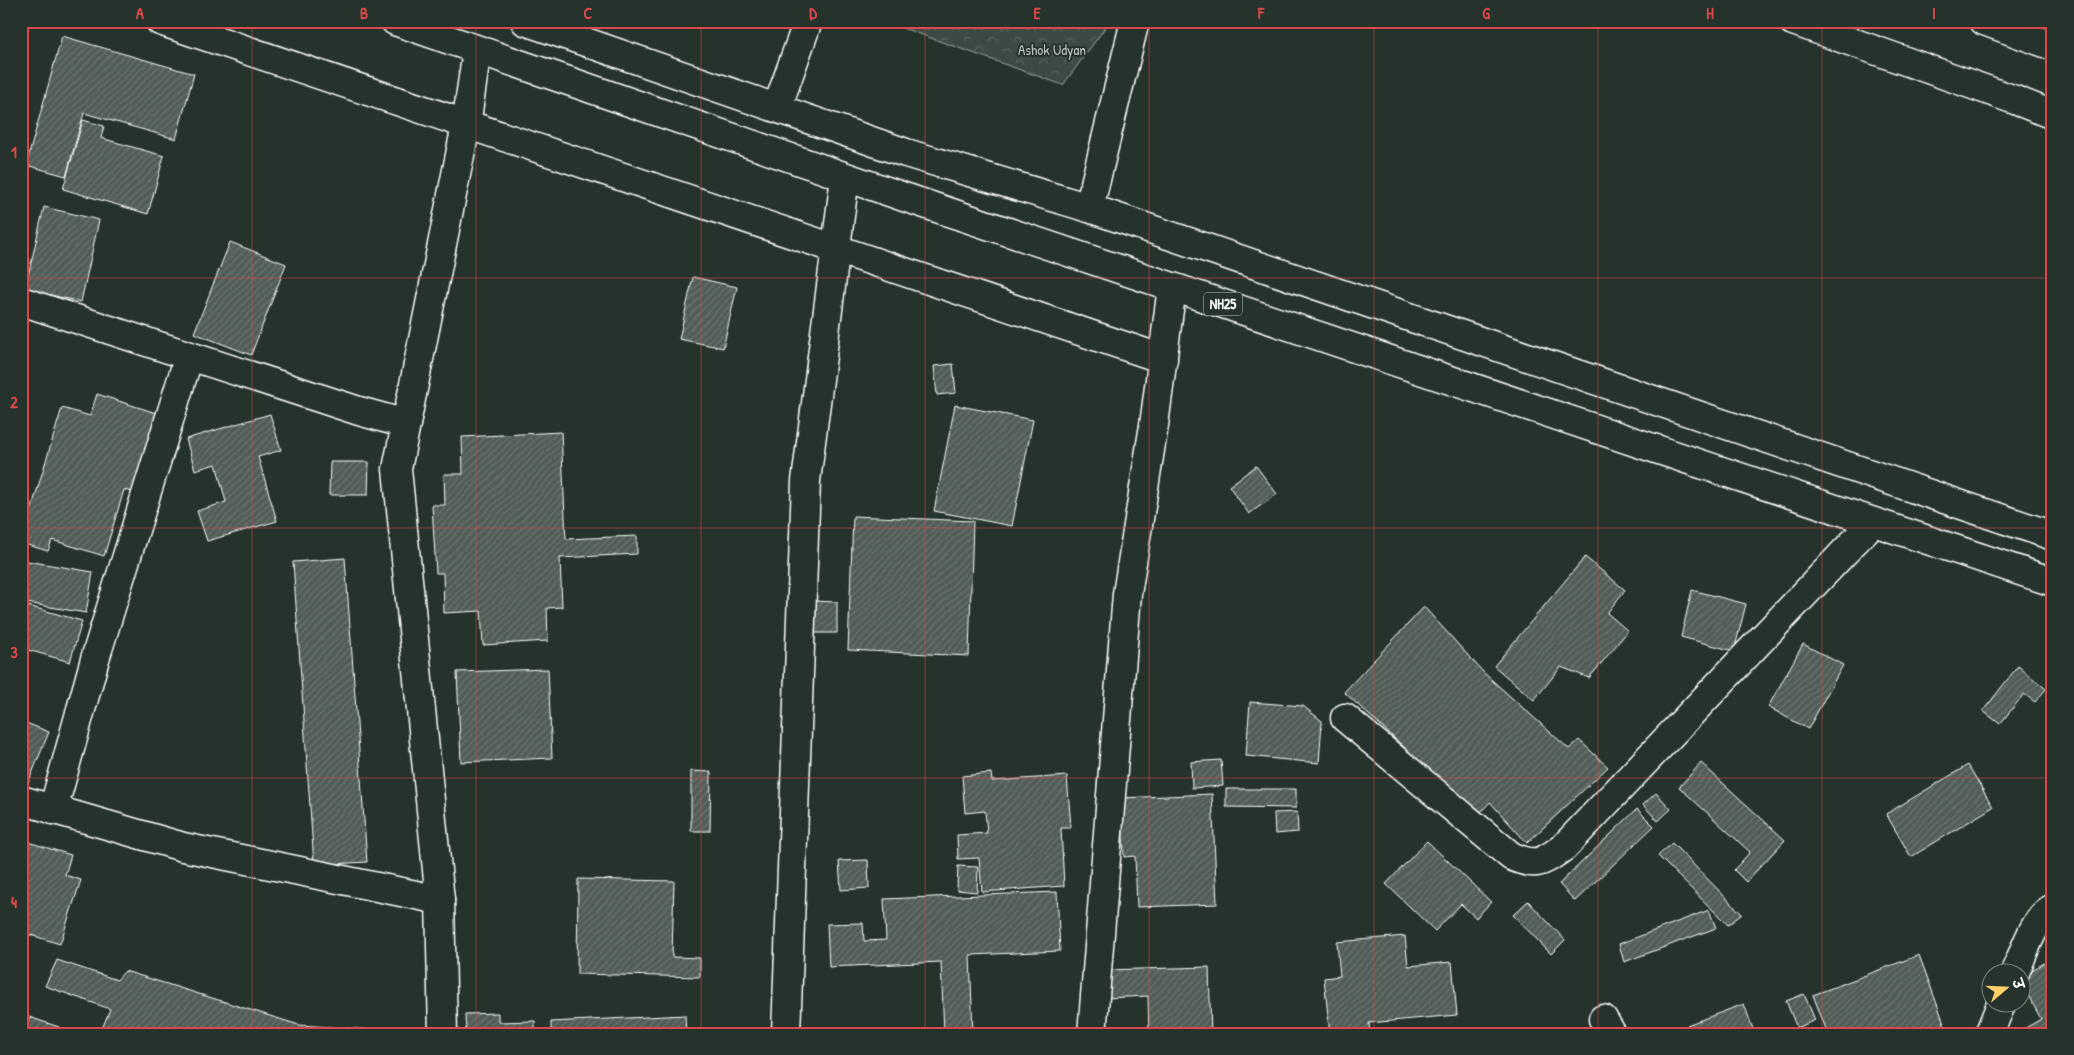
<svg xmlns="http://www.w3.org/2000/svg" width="2074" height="1055" font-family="'Patrick Hand','Playpen Sans Deva',sans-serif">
<defs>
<pattern id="park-crowns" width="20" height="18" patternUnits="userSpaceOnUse" patternTransform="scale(1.25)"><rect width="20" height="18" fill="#3e4944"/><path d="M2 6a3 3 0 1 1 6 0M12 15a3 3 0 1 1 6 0" fill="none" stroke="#5b6460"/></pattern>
<pattern id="building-hatch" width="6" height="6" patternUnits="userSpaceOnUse" patternTransform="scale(1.25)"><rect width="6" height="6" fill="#515c57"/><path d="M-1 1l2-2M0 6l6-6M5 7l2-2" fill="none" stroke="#6b7470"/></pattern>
</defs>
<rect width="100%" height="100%" fill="#26332d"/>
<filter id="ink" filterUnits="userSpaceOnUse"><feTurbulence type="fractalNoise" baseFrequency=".02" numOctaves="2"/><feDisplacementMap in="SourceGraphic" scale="10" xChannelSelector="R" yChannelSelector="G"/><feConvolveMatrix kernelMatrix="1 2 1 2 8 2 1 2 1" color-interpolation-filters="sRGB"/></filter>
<g filter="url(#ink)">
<path fill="url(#park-crowns)" stroke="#9ea4a2" d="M 883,21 L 1110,21 L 1063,85 Z"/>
<g fill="url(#building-hatch)" stroke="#fff">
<path d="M 62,36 L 194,74 L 176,139 L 84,113 L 66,176 L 26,165 Z"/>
<path d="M 83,120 L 104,126 L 101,138 L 164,156 L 148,214 L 63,189 Z"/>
<path d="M 44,207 L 99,220 L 81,302 L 25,289 Z"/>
<path d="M 230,242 L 286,264 L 251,355 L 194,333 Z"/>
<path d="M 693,277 L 737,287 L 723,348 L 679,339 Z"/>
<path d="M 953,364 L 956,393 L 937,395 L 934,366 Z"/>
<path d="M 97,394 L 156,413 L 133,492 L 124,490 L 104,556 L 52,540 L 48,551 L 21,543 L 62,408 L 90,416 Z"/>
<path d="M 955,405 L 1033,420 L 1012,526 L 934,511 Z"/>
<path d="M 270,414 L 281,450 L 258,457 L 277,521 L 207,541 L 197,511 L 226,502 L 216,464 L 195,470 L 186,439 Z"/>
<path d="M 561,432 L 566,539 L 637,536 L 637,554 L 560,558 L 562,607 L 547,608 L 548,641 L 483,645 L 481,611 L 444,613 L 443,573 L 436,573 L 432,505 L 445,505 L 444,474 L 463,474 L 462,437 Z"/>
<path d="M 330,462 L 369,462 L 368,495 L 329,495 Z"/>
<path d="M 1256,466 L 1277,494 L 1249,514 L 1229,486 Z"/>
<path d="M 853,516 L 973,521 L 969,656 L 848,650 Z"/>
<path d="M 1585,557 L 1625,590 L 1607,613 L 1628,631 L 1589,678 L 1561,667 L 1534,700 L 1494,666 Z"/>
<path d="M 345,558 L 367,862 L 314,865 L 293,562 Z"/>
<path d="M 21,560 L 93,572 L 86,613 L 21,602 Z"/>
<path d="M 1692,590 L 1746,604 L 1734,651 L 1681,637 Z"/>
<path d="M 812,601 L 837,602 L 837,633 L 811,633 Z"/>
<path d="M 21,604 L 82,621 L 70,662 L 21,648 Z"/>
<path d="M 1424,607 L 1484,673 L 1569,749 L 1579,740 L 1608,767 L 1527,843 L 1490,802 L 1478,815 L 1344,692 Z"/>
<path d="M 1803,644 L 1843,665 L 1808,729 L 1768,707 Z"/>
<path d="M 2018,666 L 2046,689 L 2035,702 L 2024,694 L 2000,724 L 1983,711 Z"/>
<path d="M 548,669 L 552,758 L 461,762 L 457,672 Z"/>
<path d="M 1250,702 L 1303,706 L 1322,721 L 1319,763 L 1246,756 Z"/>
<path d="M 21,721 L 49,732 L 26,788 L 21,786 Z"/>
<path d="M 1221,760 L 1223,786 L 1192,788 L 1191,762 Z"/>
<path d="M 1701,763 L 1785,840 L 1746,882 L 1734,870 L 1750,852 L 1679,787 Z"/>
<path d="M 1968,765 L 1993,807 L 1911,857 L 1886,814 Z"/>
<path d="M 691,771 L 711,772 L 710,831 L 691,831 Z"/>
<path d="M 991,773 L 992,781 L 1067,776 L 1071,828 L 1061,828 L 1064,886 L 982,892 L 979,858 L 958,859 L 957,835 L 987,833 L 985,811 L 965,813 L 962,776 Z"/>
<path d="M 1226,789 L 1296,789 L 1296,808 L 1226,807 Z"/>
<path d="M 1656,793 L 1671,809 L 1658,821 L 1643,805 Z"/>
<path d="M 1212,794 L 1217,904 L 1137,907 L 1135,856 L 1124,857 L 1121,798 Z"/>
<path d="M 1637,809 L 1654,826 L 1575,901 L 1559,884 Z"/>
<path d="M 1297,812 L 1298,832 L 1275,834 L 1274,813 Z"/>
<path d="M 21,840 L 71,855 L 65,875 L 81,880 L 60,944 L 21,932 Z"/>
<path d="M 1427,841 L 1491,902 L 1476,918 L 1461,904 L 1435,931 L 1386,884 Z"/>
<path d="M 1672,843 L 1742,914 L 1728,925 L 1658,856 Z"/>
<path d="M 868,860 L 869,888 L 841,890 L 839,861 Z"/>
<path d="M 958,866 L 978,867 L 977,892 L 957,890 Z"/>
<path d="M 578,879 L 674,881 L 672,957 L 700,958 L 700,977 L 577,974 Z"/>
<path d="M 1057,892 L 1060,951 L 970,955 L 973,1034 L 944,1034 L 941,962 L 829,967 L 827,924 L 863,923 L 864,941 L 886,940 L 884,899 Z"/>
<path d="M 1528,901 L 1565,940 L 1551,954 L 1513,915 Z"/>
<path d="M 1709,910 L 1716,928 L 1624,962 L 1619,944 Z"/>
<path d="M 1405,936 L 1408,966 L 1452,962 L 1457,1015 L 1369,1023 L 1370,1034 L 1330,1034 L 1324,978 L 1340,976 L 1337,942 Z"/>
<path d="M 1919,955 L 1948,1034 L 1828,1034 L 1813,995 Z"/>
<path d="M 2053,958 L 2053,1034 L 2015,1034 L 2041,1019 L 2022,984 L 2022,976 Z"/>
<path d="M 57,960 L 117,980 L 125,971 L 299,1025 L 406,1032 L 406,1034 L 100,1034 L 110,1009 L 45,986 Z"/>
<path d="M 1209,967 L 1211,1034 L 1149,1034 L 1148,996 L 1106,998 L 1105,970 Z"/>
<path d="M 1804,994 L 1815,1020 L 1797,1028 L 1786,1001 Z"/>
<path d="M 1744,1004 L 1754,1032 L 1690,1034 L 1687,1025 Z"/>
<path d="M 498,1013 L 498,1022 L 535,1021 L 535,1034 L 466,1034 L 465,1014 Z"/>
<path d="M 685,1015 L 686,1034 L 551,1034 L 551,1022 Z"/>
<path d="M 29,1017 L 59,1027 L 57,1034 L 24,1034 Z"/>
</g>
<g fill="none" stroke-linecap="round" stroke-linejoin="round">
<g stroke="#fff" stroke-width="31">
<g id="minor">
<path d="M 160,21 L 1163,359"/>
<path d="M 1793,21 L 2015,100 L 2053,115"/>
<path d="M 1984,21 L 2053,46"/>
<path d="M 777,108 L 808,21"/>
<path d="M 1089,208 L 1135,21"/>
<path d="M 21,301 L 359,411 L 406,424"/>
<path d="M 1345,718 L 1511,856 C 1538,868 1542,862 1564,847 L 1873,522"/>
<path d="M 21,800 L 183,847 L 440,900"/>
<path d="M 53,810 L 95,659 L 189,356"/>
<path d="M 2015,972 C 2023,955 2035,915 2053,908"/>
<path d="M 1603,1019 L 1612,1034"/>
<path d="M 443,1034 L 440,900 L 397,469 L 466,125 L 477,50"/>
<path d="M 786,1034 L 806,481 L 845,177"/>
<path d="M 1092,1034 L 1127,594 L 1154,425 L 1172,287"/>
<path d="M 1989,1034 L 2002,1002"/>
</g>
</g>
<g stroke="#fff" stroke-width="31">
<g id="major">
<path d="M 395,21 L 904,197 L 2053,582"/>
<path d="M 525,21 L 906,153 L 1089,208 L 2053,536"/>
</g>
</g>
<use href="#minor" stroke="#26332d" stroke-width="28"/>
<use href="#major" stroke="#26332d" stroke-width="28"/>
</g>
</g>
<path fill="none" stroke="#dc4848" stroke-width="1" stroke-opacity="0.55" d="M 252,21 L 252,1034M 476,21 L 476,1034M 701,21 L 701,1034M 925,21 L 925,1034M 1149,21 L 1149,1034M 1374,21 L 1374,1034M 1598,21 L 1598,1034M 1822,21 L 1822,1034M 21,278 L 2053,278M 21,528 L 2053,528M 21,778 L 2053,778"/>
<g text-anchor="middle" stroke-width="4" stroke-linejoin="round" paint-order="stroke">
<rect fill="#26332d" stroke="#bec2c0" stroke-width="1" x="1204" y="292.5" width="38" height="23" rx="4"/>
<g font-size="14" font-weight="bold" fill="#fff">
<text x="1223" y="309">NH25</text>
</g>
<g font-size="15" fill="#bbbfbe" stroke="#26332d">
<text x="1052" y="55">Ashok Udyan</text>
</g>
</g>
<rect width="2074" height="1055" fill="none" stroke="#26332d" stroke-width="55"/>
<g transform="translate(2006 988) rotate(71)"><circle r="24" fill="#26332d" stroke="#7d8581"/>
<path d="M0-4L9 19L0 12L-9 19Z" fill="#ffd166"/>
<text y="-8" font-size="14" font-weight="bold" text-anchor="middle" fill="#ffffff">उ</text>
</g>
<rect x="28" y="28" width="2018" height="1000" fill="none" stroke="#dc4848" stroke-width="2"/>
<g font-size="16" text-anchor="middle" font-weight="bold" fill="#dc4848">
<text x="140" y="19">A</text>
<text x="364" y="19">B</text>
<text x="588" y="19">C</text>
<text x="813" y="19">D</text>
<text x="1037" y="19">E</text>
<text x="1261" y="19">F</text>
<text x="1486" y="19">G</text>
<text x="1710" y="19">H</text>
<text x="1934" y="19">I</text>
<text x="14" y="158">1</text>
<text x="14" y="408">2</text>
<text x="14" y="658">3</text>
<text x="14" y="908">4</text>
</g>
</svg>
